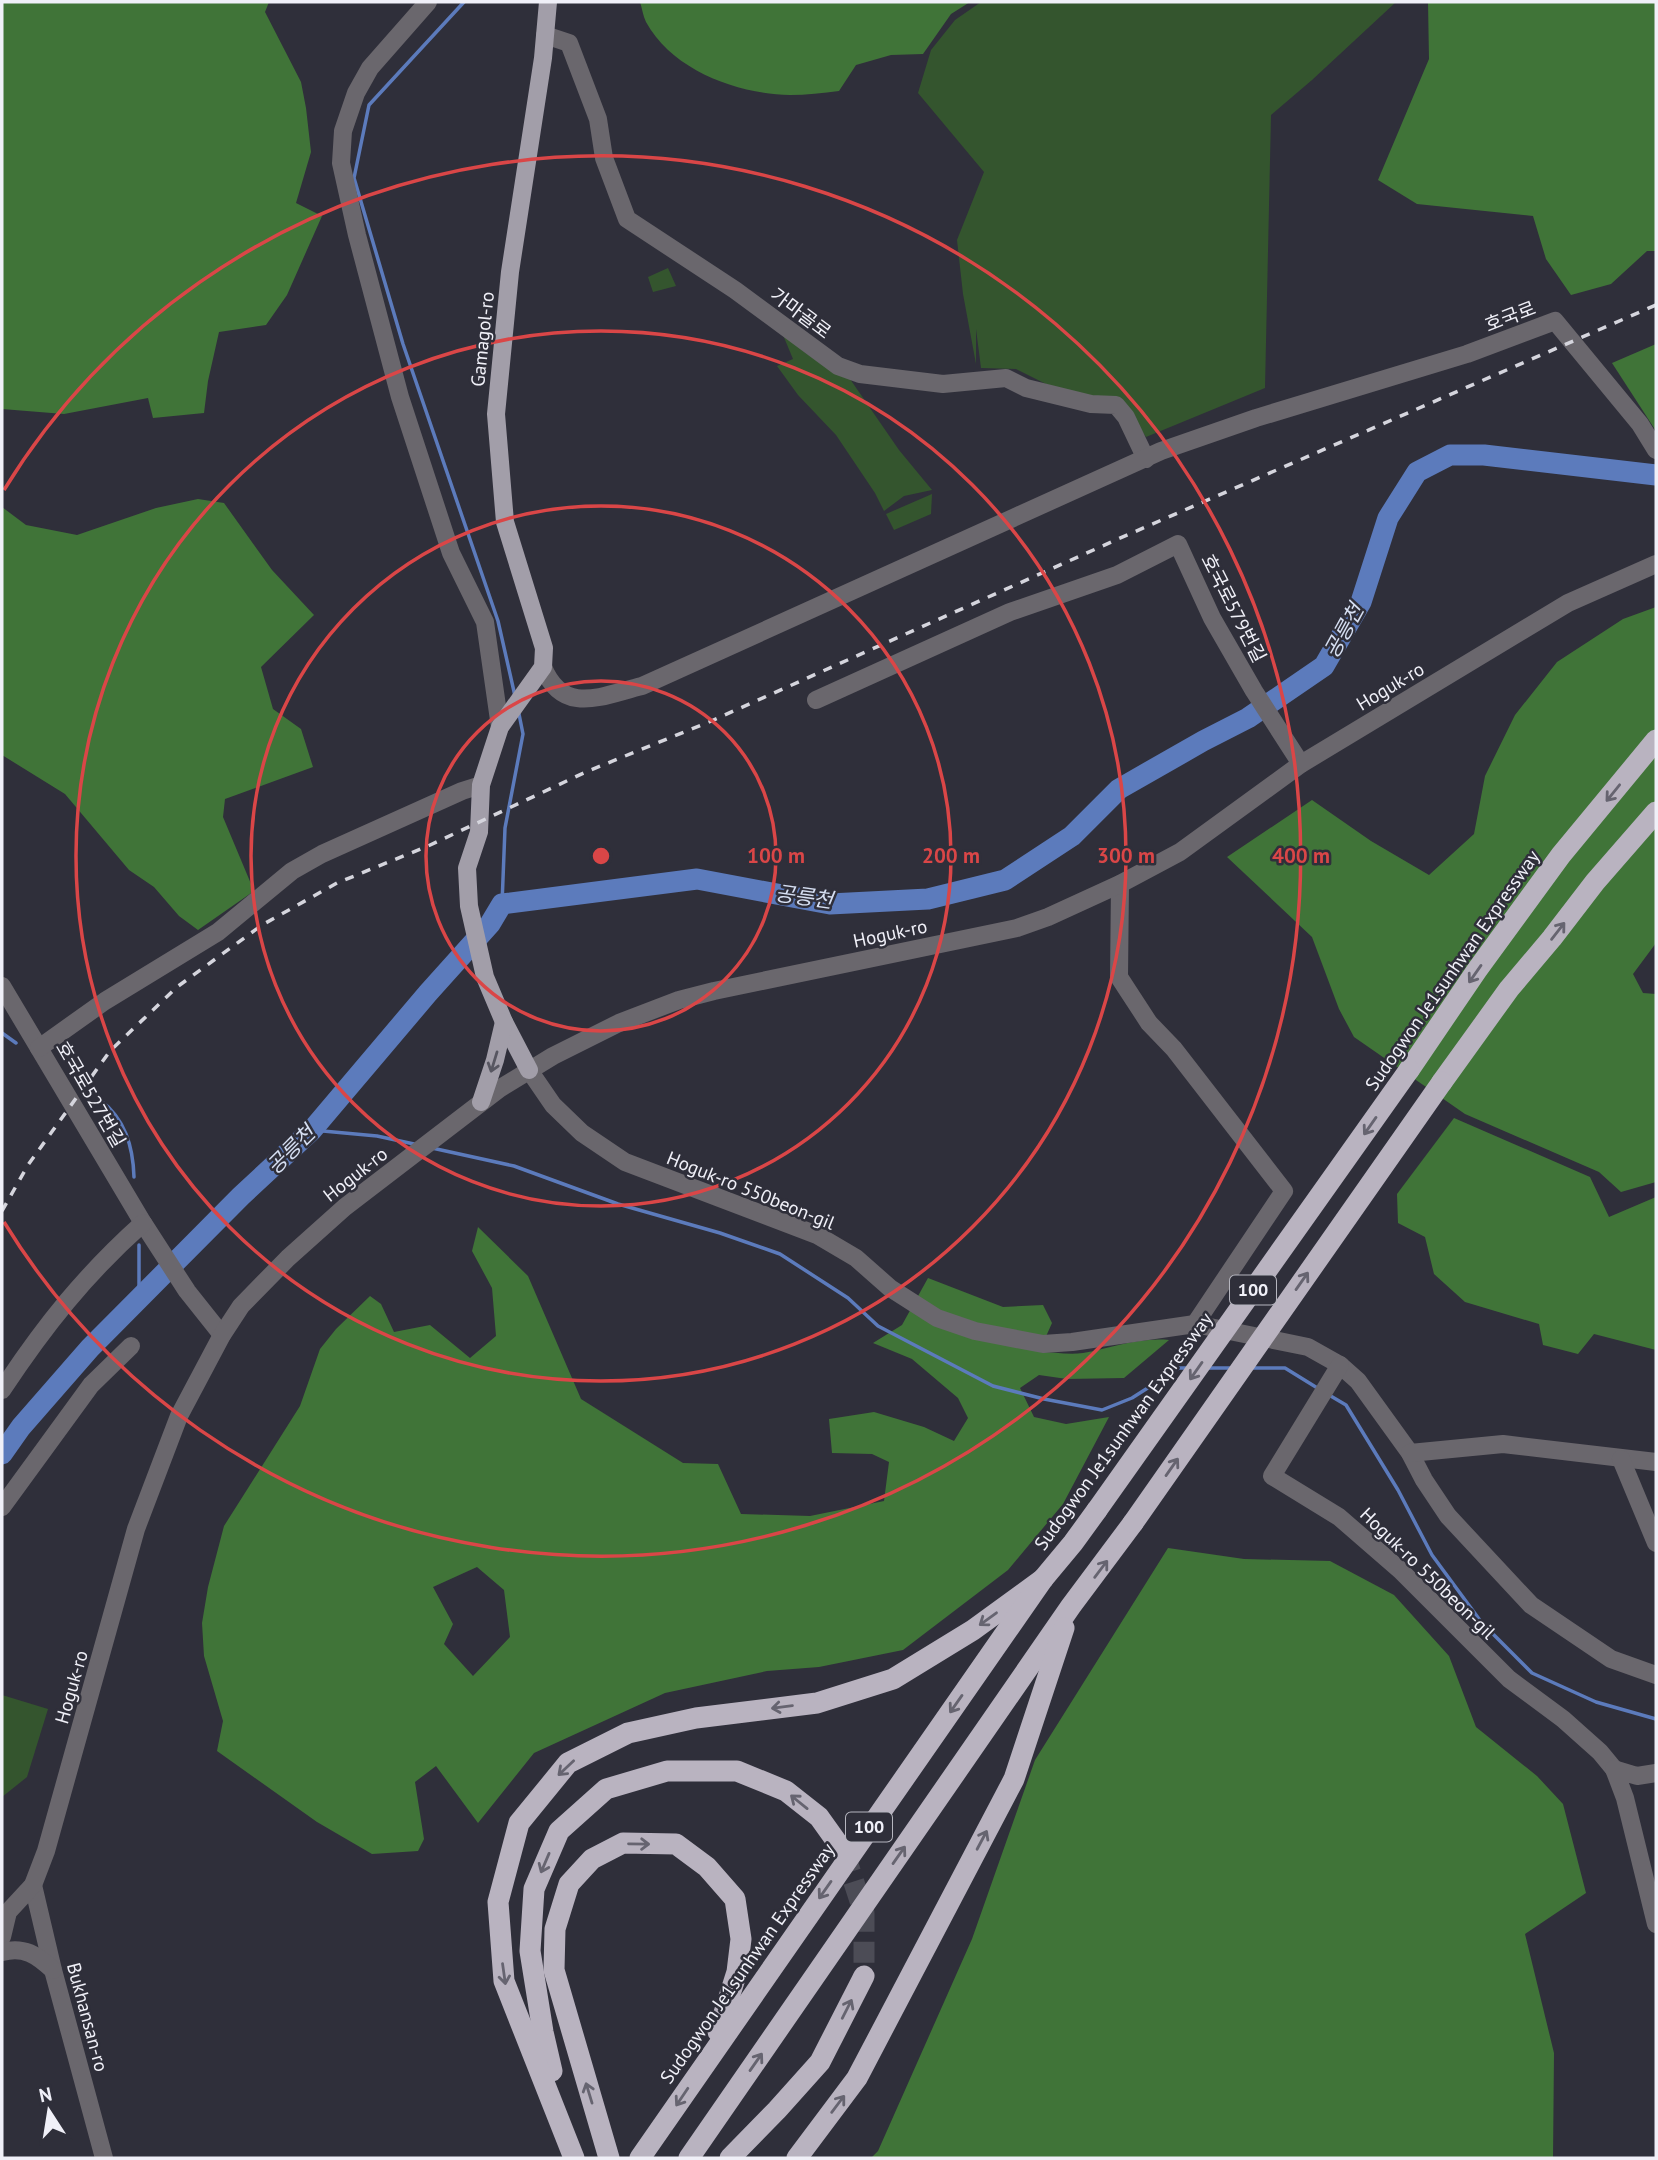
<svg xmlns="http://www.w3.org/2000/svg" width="1658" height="2160" font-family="'PT Sans','Noto Sans KR',sans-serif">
<rect width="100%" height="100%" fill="#2f2f3a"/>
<g fill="#34552e">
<path d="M 981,2 L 1396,2 L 1312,80 L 1271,115 L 1265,388 L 1146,437 L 1122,401 L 1095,398 L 1046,384 L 1016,369 L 981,368 L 976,329 L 976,364 L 963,294 L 957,240 L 984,172 L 918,93 L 931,50 L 955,20 Z"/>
<path d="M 668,268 L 676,286 L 653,292 L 648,277 Z"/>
<path d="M 783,335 L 807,354 L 850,379 L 899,450 L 932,490 L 904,496 L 884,511 L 875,493 L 836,435 L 798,395 L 777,366 L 793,359 Z"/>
<path d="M 932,494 L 931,514 L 894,530 L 886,514 Z"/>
<path d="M 2,1695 L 48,1709 L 27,1777 L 2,1797 Z"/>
</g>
<g fill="#407438" fill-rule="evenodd">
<path d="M 2,2 L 269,2 L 265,12 L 301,82 L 306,108 L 311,152 L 296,203 L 322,216 L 287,295 L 266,325 L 219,332 L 208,381 L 204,413 L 153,418 L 148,398 L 64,414 L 2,409 Z"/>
<path d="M 640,2 L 970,2 L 951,14 L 923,54 L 891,55 L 856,65 L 839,91 C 823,93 806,95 790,95 C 738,94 673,71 646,22 C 643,16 642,8 640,2 Z"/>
<path d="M 1428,2 L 1656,2 L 1656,251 L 1647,251 L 1611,284 L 1571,295 L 1546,259 L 1533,216 L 1417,204 L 1378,180 L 1429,59 Z"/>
<path d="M 1656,344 L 1656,431 L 1612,363 Z"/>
<path d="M 198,499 L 224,503 L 272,570 L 314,615 L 261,667 L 273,709 L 301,729 L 313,767 L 225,799 L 223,817 L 254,891 L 198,930 L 179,916 L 154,887 L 129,870 L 65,794 L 2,755 L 2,507 L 26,525 L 77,535 L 156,508 Z"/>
<path d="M 1656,607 L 1656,943 L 1633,974 L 1643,993 L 1656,994 L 1656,1182 L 1621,1192 L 1599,1172 L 1465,1114 L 1354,1037 L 1339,1009 L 1312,937 L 1227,857 L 1312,800 L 1371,841 L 1429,875 L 1474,834 L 1485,776 L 1515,715 L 1557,662 L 1623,619 Z"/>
<path d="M 1454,1118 L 1590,1177 L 1609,1217 L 1656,1197 L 1656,1350 L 1594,1334 L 1578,1354 L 1543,1345 L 1539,1324 L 1465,1302 L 1434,1274 L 1425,1237 L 1398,1223 L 1397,1194 Z"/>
<path d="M 478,1227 L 528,1276 L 581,1399 L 683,1463 L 718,1464 L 741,1514 L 810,1516 L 884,1501 L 889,1462 L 872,1454 L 832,1453 L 829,1419 L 874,1412 L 924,1427 L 954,1441 L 968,1418 L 958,1398 L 912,1359 L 873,1343 L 902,1325 L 928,1278 L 1003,1307 L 1043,1305 L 1052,1323 L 1039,1352 C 1053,1352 1069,1355 1083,1353 C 1112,1348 1139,1337 1169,1340 L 1124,1378 L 1067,1379 L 1039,1375 L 1020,1388 L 1034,1417 L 1066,1424 L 1109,1417 L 1063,1504 L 1008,1570 L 903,1650 L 819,1667 L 767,1671 L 665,1693 L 534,1753 L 478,1823 L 436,1766 L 415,1782 L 424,1839 L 418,1851 L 372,1854 L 317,1822 L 217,1751 L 223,1721 L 204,1656 L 202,1623 L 208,1587 L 224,1526 L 300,1406 L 320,1349 L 336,1329 L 370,1296 L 381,1304 L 394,1332 L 430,1325 L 470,1358 L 496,1336 L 492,1288 L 472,1251 ZM 477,1567 L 504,1590 L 510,1637 L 473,1676 L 444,1644 L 453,1624 L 433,1587 Z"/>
<path d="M 1168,1548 L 1244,1559 L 1330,1561 L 1394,1595 L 1449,1656 L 1476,1727 L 1537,1776 L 1563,1804 L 1586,1893 L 1525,1934 L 1554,2053 L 1553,2158 L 871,2158 L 878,2151 L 972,1939 L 1035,1760 Z"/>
</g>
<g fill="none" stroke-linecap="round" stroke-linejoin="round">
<g stroke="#5c7bbc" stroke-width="3.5">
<path d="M 464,2 L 369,105 L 354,178 L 403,344 L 498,621 L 515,696"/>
<path d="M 502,904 L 505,828 L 523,734 L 519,714"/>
<path d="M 2,1033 L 16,1043"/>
<path d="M 100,1100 C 125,1119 133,1146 134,1177"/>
<path d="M 312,1130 L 377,1136 L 414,1144"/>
<path d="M 432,1148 L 514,1166 L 618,1204 L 720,1233 L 780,1254 L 848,1298 L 878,1326 L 993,1386 L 1044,1399 L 1102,1410 L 1132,1398 L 1179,1368 L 1189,1368"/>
<path d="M 139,1245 L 139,1301"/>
<path d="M 1207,1368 L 1231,1368"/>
<path d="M 1252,1368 L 1285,1368 L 1319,1389"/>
<path d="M 1329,1395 L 1346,1405 L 1398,1490 L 1432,1555 L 1482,1623 L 1532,1673 L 1596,1702 L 1656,1719"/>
</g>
<path stroke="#5c7bbc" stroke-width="21" d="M 2,1454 L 21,1427 L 90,1348 L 241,1196 L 312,1130 L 428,993 L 490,924 L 502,904 L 697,879 L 830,904 L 928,899 L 1005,880 L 1072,836 L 1119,789 L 1203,741 L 1248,718 L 1324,666 L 1361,602 L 1388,518 L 1417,472 L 1450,455 L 1484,455 L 1656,475"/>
<path stroke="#4c4c56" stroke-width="21" stroke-dasharray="21 10" stroke-linecap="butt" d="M 844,1852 L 864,1913 L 864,1976"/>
<g stroke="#6a676d" stroke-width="18">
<path d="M 428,2 L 370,68 L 356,93 L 343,131 L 341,163 L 357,235 L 400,397 L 451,553 L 485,622 L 500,727"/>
<path d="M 545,35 L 569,43 L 598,119 L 604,158 L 627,219 L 735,290 L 838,366 L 860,374 L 943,384 L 1006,378 L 1026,388 L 1091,404 L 1116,405 L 1126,417 L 1146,459"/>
<path d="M 543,667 C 563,716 601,696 642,686 L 1161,451 L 1256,418 L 1467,354 L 1555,321 L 1640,424 L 1656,450"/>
<path d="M 816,700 L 1010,612 L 1117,575 L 1178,544 L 1212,618 L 1254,691 L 1301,764"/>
<path d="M 1120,884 L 1119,977 L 1149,1023 L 1174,1049 L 1284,1191 L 1195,1324"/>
<path d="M 2,986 L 143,1223 L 187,1291 L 222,1335"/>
<path d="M 39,1048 L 105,1001 L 218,932 L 292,871 L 322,854 L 462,791 L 481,785"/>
<path d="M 529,1070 L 553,1105 L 582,1133 L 625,1162 L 817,1235 L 856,1258 L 890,1288 L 937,1318 L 975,1331 L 1043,1344 L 1072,1342 L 1195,1324 L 1308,1347 L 1340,1365 L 1358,1381 L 1410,1453 L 1424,1480 L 1448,1516 L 1531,1605 L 1611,1659 L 1656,1675"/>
<path d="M 1340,1365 L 1272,1476 L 1339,1517 L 1400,1570 L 1509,1679 L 1563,1719 L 1600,1752 L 1614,1769"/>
<path d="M 2,1390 C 45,1325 85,1275 143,1223"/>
<path d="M 1410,1453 L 1503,1444 L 1656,1462"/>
<path d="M 1621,1459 L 1656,1543"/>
<path d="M 2,1507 L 91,1385 L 131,1346"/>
<path d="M 1656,1773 L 1637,1776 L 1614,1769 L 1625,1798 L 1656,1924"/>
<path d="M 33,1885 L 53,1970 L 104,2158"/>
<path d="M 2,1937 L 8,1912 L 33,1885 L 46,1851 L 136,1529 L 179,1416 L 222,1335 L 241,1306 L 288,1258 L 345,1207 L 499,1089 L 553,1056 L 619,1023 L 679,1000 L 714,991 L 1017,928 L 1048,917 L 1120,884 L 1180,852 L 1301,764 L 1568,603 L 1656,564"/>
<path d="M 2,1952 C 24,1946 37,1955 53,1970"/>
</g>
<g stroke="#a29ea9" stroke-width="18">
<path d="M 529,1070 L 504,1022 L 485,977 L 469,906 L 467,868 L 479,832 L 481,785 L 500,727 L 543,667 L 544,648 L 505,522 L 496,414 L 510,272 L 543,58 L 548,2"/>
<path d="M 481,1102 L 495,1060 L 504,1022"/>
</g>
<g stroke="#b9b3c0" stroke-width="21">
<path d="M 1409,1070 L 1477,970 L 1561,855 L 1656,740"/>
<path d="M 1442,1082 L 1509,989 L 1552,938 L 1595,882 L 1656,812"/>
<path d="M 552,2071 L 543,2032 L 530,1951 L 534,1889 L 559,1831 L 606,1789 L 667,1771 L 737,1771 L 786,1791 L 819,1817 L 844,1852"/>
<path d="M 574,2158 L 504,1981 L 498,1902 L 519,1823 L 568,1763 L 628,1733 L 696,1718 L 817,1703 L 893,1679 L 973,1630 L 1043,1579"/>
<path d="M 609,2158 L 554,1970 L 555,1929 L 569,1884 L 592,1859 L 623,1843 L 676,1844 L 707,1867 L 735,1899 L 741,1939 L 737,1972 L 718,2032"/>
<path d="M 640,2158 L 1043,1579 L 1073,1543 L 1097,1510"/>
<path d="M 689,2158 L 1071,1606 L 1133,1523"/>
<path d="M 730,2158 L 777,2110 L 820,2062 L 864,1976"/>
<path d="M 797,2158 L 857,2078 L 1014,1779 L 1064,1628"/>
</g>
<path stroke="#d5d5dd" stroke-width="3.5" stroke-dasharray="9 9" stroke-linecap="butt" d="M 2,1211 L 28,1165 L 110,1051 L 177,987 L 262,925 L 337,883 L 428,846 L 588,771 L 709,722 L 1118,539 L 1656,305"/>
<g stroke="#b9b3c0" stroke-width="21">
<path d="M 1097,1510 L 1409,1070"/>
<path d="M 1133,1523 L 1442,1082"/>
</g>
</g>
<defs><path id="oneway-shaft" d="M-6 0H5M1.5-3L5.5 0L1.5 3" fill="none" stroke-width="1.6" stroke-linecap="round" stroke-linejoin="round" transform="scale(1.75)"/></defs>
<g stroke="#666470">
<use href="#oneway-shaft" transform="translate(1613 793) rotate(129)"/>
<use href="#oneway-shaft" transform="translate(1558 931) rotate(-52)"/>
<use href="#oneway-shaft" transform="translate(1475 974) rotate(125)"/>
<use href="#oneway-shaft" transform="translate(1370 1126) rotate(125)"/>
<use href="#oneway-shaft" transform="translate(1302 1281) rotate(-55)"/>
<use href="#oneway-shaft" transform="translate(1196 1371) rotate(125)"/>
<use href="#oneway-shaft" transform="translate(1172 1467) rotate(-55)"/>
<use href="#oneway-shaft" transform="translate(1101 1569) rotate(-53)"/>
<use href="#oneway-shaft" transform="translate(988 1619) rotate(144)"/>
<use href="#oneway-shaft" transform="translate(956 1704) rotate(125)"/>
<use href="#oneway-shaft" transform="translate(782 1707) rotate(173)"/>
<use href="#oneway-shaft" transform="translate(566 1768) rotate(137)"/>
<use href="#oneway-shaft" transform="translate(799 1802) rotate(-141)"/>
<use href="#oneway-shaft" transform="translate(982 1840) rotate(-62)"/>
<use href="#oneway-shaft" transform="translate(639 1844) rotate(1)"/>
<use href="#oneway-shaft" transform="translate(899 1855) rotate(-55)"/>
<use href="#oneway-shaft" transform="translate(545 1863) rotate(113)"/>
<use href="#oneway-shaft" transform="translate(825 1890) rotate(125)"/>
<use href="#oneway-shaft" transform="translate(504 1974) rotate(82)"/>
<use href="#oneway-shaft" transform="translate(847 2009) rotate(-63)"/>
<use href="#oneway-shaft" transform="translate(756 2062) rotate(-55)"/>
<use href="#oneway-shaft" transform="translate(589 2093) rotate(-107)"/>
<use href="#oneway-shaft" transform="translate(682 2097) rotate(124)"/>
<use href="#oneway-shaft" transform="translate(838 2104) rotate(-53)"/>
</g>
<use stroke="#575661" href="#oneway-shaft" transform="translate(494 1062) rotate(107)"/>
<g fill="none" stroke="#da4647" stroke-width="3.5">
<circle cx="601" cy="856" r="175"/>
<circle cx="601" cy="856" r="350"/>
<circle cx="601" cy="856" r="525"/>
<path d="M4 490A700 700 0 1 1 4 1222"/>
</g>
<g text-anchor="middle" stroke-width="5" stroke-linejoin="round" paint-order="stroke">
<g fill="#2f2f3a" stroke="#b6b6bf" stroke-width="2">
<rect x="1230" y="1275.5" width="46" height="29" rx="5"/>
<rect x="846" y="1812.5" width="46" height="29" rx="5"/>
</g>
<g font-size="18" font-weight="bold" fill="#f0f0f8">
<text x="1253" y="1296">100</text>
<text x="869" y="1833">100</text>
</g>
<g font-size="19" fill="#f0f0f8" stroke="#2f2f3a">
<text transform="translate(801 313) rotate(37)" y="7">가마골로</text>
<text transform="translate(1510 316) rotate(-21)" y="7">호국로</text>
<text transform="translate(482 339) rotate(-84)" y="7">Gamagol-ro</text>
<text transform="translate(1234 608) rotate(63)" y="7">호국로579번길</text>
<text transform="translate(1390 686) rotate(-31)" y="7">Hoguk-ro</text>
<text transform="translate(890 933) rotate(-12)" y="7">Hoguk-ro</text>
<text transform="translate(1452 970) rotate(-55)" y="7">Sudogwon Je1sunhwan Expressway</text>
<text transform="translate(91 1094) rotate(60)" y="7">호국로527번길</text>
<text transform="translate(355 1174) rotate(-38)" y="7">Hoguk-ro</text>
<text transform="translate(751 1190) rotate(22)" y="7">Hoguk-ro 550beon-gil</text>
<text transform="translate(1123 1431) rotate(-54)" y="7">Sudogwon Je1sunhwan Expressway</text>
<text transform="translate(1428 1573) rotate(44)" y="7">Hoguk-ro 550beon-gil</text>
<text transform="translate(71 1687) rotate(-74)" y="7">Hoguk-ro</text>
<text transform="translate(747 1963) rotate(-55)" y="7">Sudogwon Je1sunhwan Expressway</text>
<text transform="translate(88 2017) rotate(75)" y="7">Bukhansan-ro</text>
</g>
<g font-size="21" font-style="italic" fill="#d7e0f3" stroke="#2f2f3a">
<text transform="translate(1344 631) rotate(-61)" y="7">공릉천</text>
<text transform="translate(804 897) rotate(8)" y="7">공릉천</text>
<text transform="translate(291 1150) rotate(-45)" y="7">공릉천</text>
</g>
</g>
<circle cx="601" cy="856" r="10" fill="#da4647" stroke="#2f2f3a" stroke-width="3.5"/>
<g font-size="21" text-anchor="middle" font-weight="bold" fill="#da4647" stroke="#2f2f3a" stroke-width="5" stroke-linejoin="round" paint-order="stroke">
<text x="776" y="863">100 m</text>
<text x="951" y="863">200 m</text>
<text x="1126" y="863">300 m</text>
<text x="1301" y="863">400 m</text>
</g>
<rect width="1658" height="2160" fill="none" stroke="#f0f0f8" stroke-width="7"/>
<g transform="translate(49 2111) rotate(348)" stroke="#2f2f3a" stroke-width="5" paint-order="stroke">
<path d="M0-5L12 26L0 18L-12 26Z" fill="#f0f0f8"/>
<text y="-10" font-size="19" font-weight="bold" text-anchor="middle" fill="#f0f0f8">N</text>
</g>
</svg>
